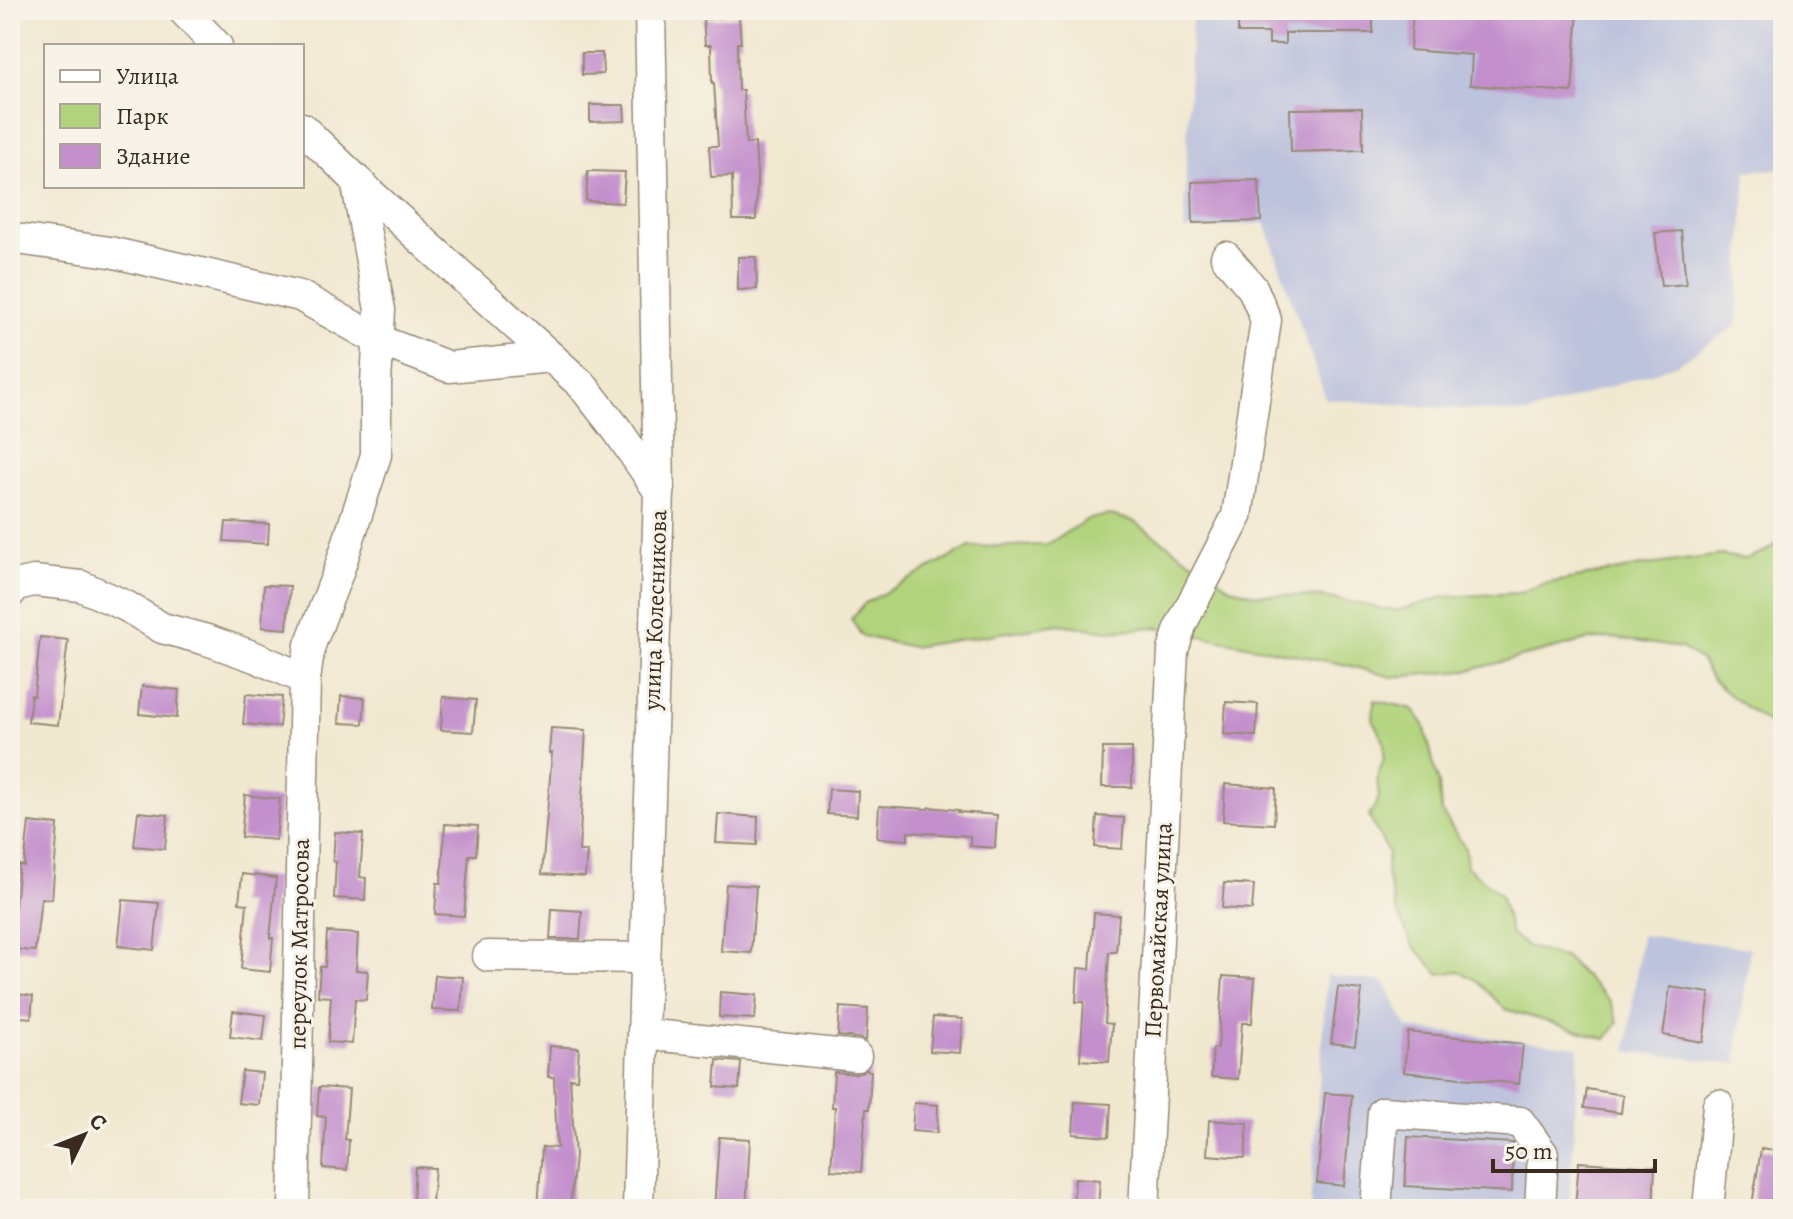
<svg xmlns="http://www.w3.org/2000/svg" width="1793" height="1219" font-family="Alegreya,serif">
<rect width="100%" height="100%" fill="#f7f3e8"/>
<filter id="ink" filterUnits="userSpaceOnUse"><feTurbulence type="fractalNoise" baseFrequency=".0125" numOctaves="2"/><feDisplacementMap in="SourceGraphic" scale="16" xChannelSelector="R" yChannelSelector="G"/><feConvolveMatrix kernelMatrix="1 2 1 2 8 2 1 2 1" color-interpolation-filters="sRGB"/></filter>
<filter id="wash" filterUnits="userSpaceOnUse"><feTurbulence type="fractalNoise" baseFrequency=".006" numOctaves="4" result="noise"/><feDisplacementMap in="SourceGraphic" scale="32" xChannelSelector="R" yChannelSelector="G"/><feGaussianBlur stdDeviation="1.8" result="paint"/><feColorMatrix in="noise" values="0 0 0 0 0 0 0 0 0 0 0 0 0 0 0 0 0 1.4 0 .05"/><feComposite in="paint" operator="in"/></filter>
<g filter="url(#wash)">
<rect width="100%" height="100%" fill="#f1e8d0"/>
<g fill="#bec3dd">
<path d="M 1192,10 L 1783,10 L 1783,169 L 1746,171 L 1737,325 L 1675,365 L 1528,414 L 1326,399 L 1265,223 L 1184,230 Z"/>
<path d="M 1641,935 L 1750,948 L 1736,1064 L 1627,1051 Z"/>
<path d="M 1327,975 L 1384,982 L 1407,1028 L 1579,1047 L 1569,1209 L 1310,1209 Z"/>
</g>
<g fill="#b1d37b" stroke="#767e4c" stroke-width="2">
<path d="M 1110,515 L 1133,521 L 1230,587 L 1253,594 L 1323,597 L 1396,611 L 1444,597 L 1519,593 L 1543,584 L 1641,566 L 1721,555 L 1745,559 L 1766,551 L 1783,539 L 1783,734 L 1728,694 L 1712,680 L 1701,661 L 1682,648 L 1612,638 L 1588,640 L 1466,671 L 1392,677 L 1347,665 L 1156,627 L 1109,631 L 1059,624 L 912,647 L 862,636 L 851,619 L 865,603 L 970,547 L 1046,545 L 1088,519 Z"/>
<path d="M 1374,700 L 1413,709 L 1424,725 L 1439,785 L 1441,811 L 1465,848 L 1467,867 L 1500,894 L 1511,935 L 1528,947 L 1566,958 L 1610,1001 L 1618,1022 L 1606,1039 L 1505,1009 L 1476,980 L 1459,971 L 1439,974 L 1412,944 L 1396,909 L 1386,872 L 1388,852 L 1369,817 L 1379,798 L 1377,777 L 1384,759 L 1384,741 L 1373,721 Z"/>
</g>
<g id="blocks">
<g fill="#c38fcc">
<path d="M 1238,10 L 1373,12 L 1373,33 L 1285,33 L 1285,44 L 1269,44 L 1269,33 L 1238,33 Z"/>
<path d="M 1413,10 L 1578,10 L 1572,92 L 1470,85 L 1472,55 L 1410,50 Z"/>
<path d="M 739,16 L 741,43 L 737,43 L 738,90 L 743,90 L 746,144 L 755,143 L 757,174 L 756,220 L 733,220 L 732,176 L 711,177 L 709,146 L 718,146 L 714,83 L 712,83 L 711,45 L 705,45 L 703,19 Z"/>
<path d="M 582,53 L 602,53 L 603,74 L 582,75 Z"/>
<path d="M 590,105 L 624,105 L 625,121 L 590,122 Z"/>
<path d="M 1362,108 L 1363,150 L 1291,152 L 1290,109 Z"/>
<path d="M 588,171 L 625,172 L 623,203 L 586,201 Z"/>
<path d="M 1259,180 L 1261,221 L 1193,223 L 1192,182 Z"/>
<path d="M 1681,231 L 1686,284 L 1661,286 L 1655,233 Z"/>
<path d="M 738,257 L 756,257 L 757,289 L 738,290 Z"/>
<path d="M 226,522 L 269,524 L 268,544 L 224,541 Z"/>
<path d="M 264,585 L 290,586 L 287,629 L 262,627 Z"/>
<path d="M 40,637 L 68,640 L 58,725 L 28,722 L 31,695 L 34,696 Z"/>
<path d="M 142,686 L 179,690 L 177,718 L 139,714 Z"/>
<path d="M 246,694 L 282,697 L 279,727 L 243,724 Z"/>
<path d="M 341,696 L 365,698 L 363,724 L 339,723 Z"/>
<path d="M 443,697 L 476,700 L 473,732 L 441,730 Z"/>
<path d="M 1226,702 L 1258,704 L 1256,736 L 1224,734 Z"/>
<path d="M 551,728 L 586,730 L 579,851 L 587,851 L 585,877 L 542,874 L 552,753 L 549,753 Z"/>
<path d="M 1103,748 L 1132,748 L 1132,787 L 1102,787 Z"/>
<path d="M 1225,784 L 1276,788 L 1274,824 L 1223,821 Z"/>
<path d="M 829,789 L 858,791 L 857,816 L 827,814 Z"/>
<path d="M 245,795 L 280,799 L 276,840 L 241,837 Z"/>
<path d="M 879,806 L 928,809 L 929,807 L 959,810 L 958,812 L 997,815 L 995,848 L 970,846 L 970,836 L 908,832 L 908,840 L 877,838 Z"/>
<path d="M 138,812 L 168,815 L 165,849 L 134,846 Z"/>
<path d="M 718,814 L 758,817 L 757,845 L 716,843 Z"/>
<path d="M 1097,816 L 1124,818 L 1122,849 L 1095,847 Z"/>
<path d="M 29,822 L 58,825 L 52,899 L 41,898 L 35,951 L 11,949 L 19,865 L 24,866 Z"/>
<path d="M 445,824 L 478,826 L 476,855 L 469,855 L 464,916 L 435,914 L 437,883 L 441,883 Z"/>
<path d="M 335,832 L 363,834 L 360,877 L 366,878 L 365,900 L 334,898 L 336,862 L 333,861 Z"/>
<path d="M 242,874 L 276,878 L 270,938 L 273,938 L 270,972 L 241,969 L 247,904 L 239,903 Z"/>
<path d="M 1224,883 L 1254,885 L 1252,910 L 1222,908 Z"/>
<path d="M 726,884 L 756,886 L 751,953 L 721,951 Z"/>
<path d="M 123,900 L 159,903 L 154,950 L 118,946 Z"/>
<path d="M 552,909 L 582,911 L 580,939 L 550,939 Z"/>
<path d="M 1094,913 L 1119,915 L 1116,952 L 1109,952 L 1105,1023 L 1112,1024 L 1109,1062 L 1080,1060 L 1084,1002 L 1076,1002 L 1078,968 L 1090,969 Z"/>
<path d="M 327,932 L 358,934 L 356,970 L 368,971 L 366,1000 L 355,999 L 352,1044 L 328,1042 L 331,997 L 318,996 L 320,967 L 325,967 Z"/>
<path d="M 435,975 L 463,977 L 461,1011 L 432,1010 Z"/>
<path d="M 1223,976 L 1255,978 L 1252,1023 L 1242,1023 L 1238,1079 L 1211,1077 L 1213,1048 L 1218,1048 Z"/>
<path d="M 1338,987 L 1362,990 L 1355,1046 L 1331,1043 Z"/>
<path d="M 1670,987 L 1710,993 L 1703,1042 L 1663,1035 Z"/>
<path d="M 720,992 L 757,995 L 755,1019 L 719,1017 Z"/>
<path d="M 10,993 L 33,996 L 31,1018 L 10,1016 Z"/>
<path d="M 840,1007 L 868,1009 L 866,1041 L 858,1038 L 838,1036 Z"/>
<path d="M 233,1011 L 266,1015 L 263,1041 L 230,1037 Z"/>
<path d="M 933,1017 L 962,1019 L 960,1053 L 930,1051 Z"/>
<path d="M 1408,1032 L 1523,1044 L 1519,1084 L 1404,1072 Z"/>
<path d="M 550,1046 L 579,1048 L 577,1079 L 570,1078 L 575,1156 L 570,1209 L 538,1209 L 542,1147 L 557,1148 L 554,1077 L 548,1077 Z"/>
<path d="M 717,1060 L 741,1062 L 739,1089 L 715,1087 Z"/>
<path d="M 866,1070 L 871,1071 L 869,1109 L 866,1109 L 861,1172 L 831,1170 L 835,1107 L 832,1107 L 834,1072 L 855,1074 Z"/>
<path d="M 242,1071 L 262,1073 L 259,1105 L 238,1103 Z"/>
<path d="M 319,1087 L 349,1089 L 345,1139 L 349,1140 L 347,1170 L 323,1168 L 326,1117 L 317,1116 Z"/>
<path d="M 1587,1089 L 1623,1095 L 1621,1113 L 1584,1108 Z"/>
<path d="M 1325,1093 L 1352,1095 L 1344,1186 L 1317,1183 Z"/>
<path d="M 1075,1102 L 1111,1104 L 1109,1137 L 1073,1134 Z"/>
<path d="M 914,1103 L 938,1105 L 937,1133 L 912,1131 Z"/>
<path d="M 1209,1120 L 1248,1123 L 1245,1158 L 1207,1155 Z"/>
<path d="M 719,1137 L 750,1139 L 746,1209 L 714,1209 Z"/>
<path d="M 1408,1137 L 1513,1143 L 1512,1192 L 1405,1186 Z"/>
<path d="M 1761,1149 L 1783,1152 L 1783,1209 L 1752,1205 Z"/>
<path d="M 1579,1162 L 1655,1167 L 1653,1209 L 1601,1209 L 1575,1206 Z"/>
<path d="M 415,1167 L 435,1168 L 432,1203 L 413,1202 Z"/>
<path d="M 1075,1178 L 1100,1180 L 1098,1208 L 1073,1206 Z"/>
</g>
</g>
</g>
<g filter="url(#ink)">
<use href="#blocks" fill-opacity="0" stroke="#968977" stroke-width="2"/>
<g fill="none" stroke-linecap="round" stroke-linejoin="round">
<g stroke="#968977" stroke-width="33">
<g id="minor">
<path d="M 183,10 L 217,46"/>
<path d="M 302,128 L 371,194 L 582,385 L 618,431 L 659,491"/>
<path d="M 10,238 L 110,252 L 300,296 L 378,340 L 449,367 L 551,357"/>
<path d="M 10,593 L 16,585 L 34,581 L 81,586 L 126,606 L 162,628 L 207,640 L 255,657 L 305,679 L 310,645 L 339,570 L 376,455 L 376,383 L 380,310 L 356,180"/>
<path d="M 488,956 L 645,958"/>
<path d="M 643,1034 L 856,1056"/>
<path d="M 294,1209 L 305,679"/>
<path d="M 638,1209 L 659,491 L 650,10"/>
<path d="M 1144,1209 L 1173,651 L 1181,625 L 1237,516 L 1266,320 L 1253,289 L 1226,257"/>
<path d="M 1376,1209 L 1383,1112 L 1520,1122 L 1543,1154 L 1540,1209"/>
<path d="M 1708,1209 L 1718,1105"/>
</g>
</g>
<use href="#minor" stroke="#fff" stroke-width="30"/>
</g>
</g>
<g text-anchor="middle" stroke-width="6" stroke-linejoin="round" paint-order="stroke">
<g font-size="24" fill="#3b2a1e" stroke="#f7f3e8">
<text transform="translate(655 610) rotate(-88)" y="8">улица Колесникова</text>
<text transform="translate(1158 930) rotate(-87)" y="8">Первомайская улица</text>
<text transform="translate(299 944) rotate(-89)" y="8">переулок Матросова</text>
</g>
</g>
<rect width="1793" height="1219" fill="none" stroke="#f7f3e8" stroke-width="40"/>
<rect x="44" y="44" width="260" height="144" fill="#f7f3e8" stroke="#aca397" stroke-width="2"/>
<rect x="60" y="70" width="40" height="12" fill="#ffffff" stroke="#aca397" stroke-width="2"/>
<text x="116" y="84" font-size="24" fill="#3b2a1e">Улица</text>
<rect x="60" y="104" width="40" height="24" fill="#b1d37b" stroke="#aca397" stroke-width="2"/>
<text x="116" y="124" font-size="24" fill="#3b2a1e">Парк</text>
<rect x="60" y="144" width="40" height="24" fill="#c38fcc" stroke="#aca397" stroke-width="2"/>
<text x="116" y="164" font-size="24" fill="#3b2a1e">Здание</text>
<g transform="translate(84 1135) rotate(47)" stroke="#f7f3e8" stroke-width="6" paint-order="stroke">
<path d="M0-6L14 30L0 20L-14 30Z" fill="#3b2a1e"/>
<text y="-12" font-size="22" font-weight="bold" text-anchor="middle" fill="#3b2a1e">С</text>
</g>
<path d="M1493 1159v12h162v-12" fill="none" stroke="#3b2a1e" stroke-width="4"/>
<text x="1505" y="1159" font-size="24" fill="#3b2a1e" stroke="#f7f3e8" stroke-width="6" paint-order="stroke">50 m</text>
</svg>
